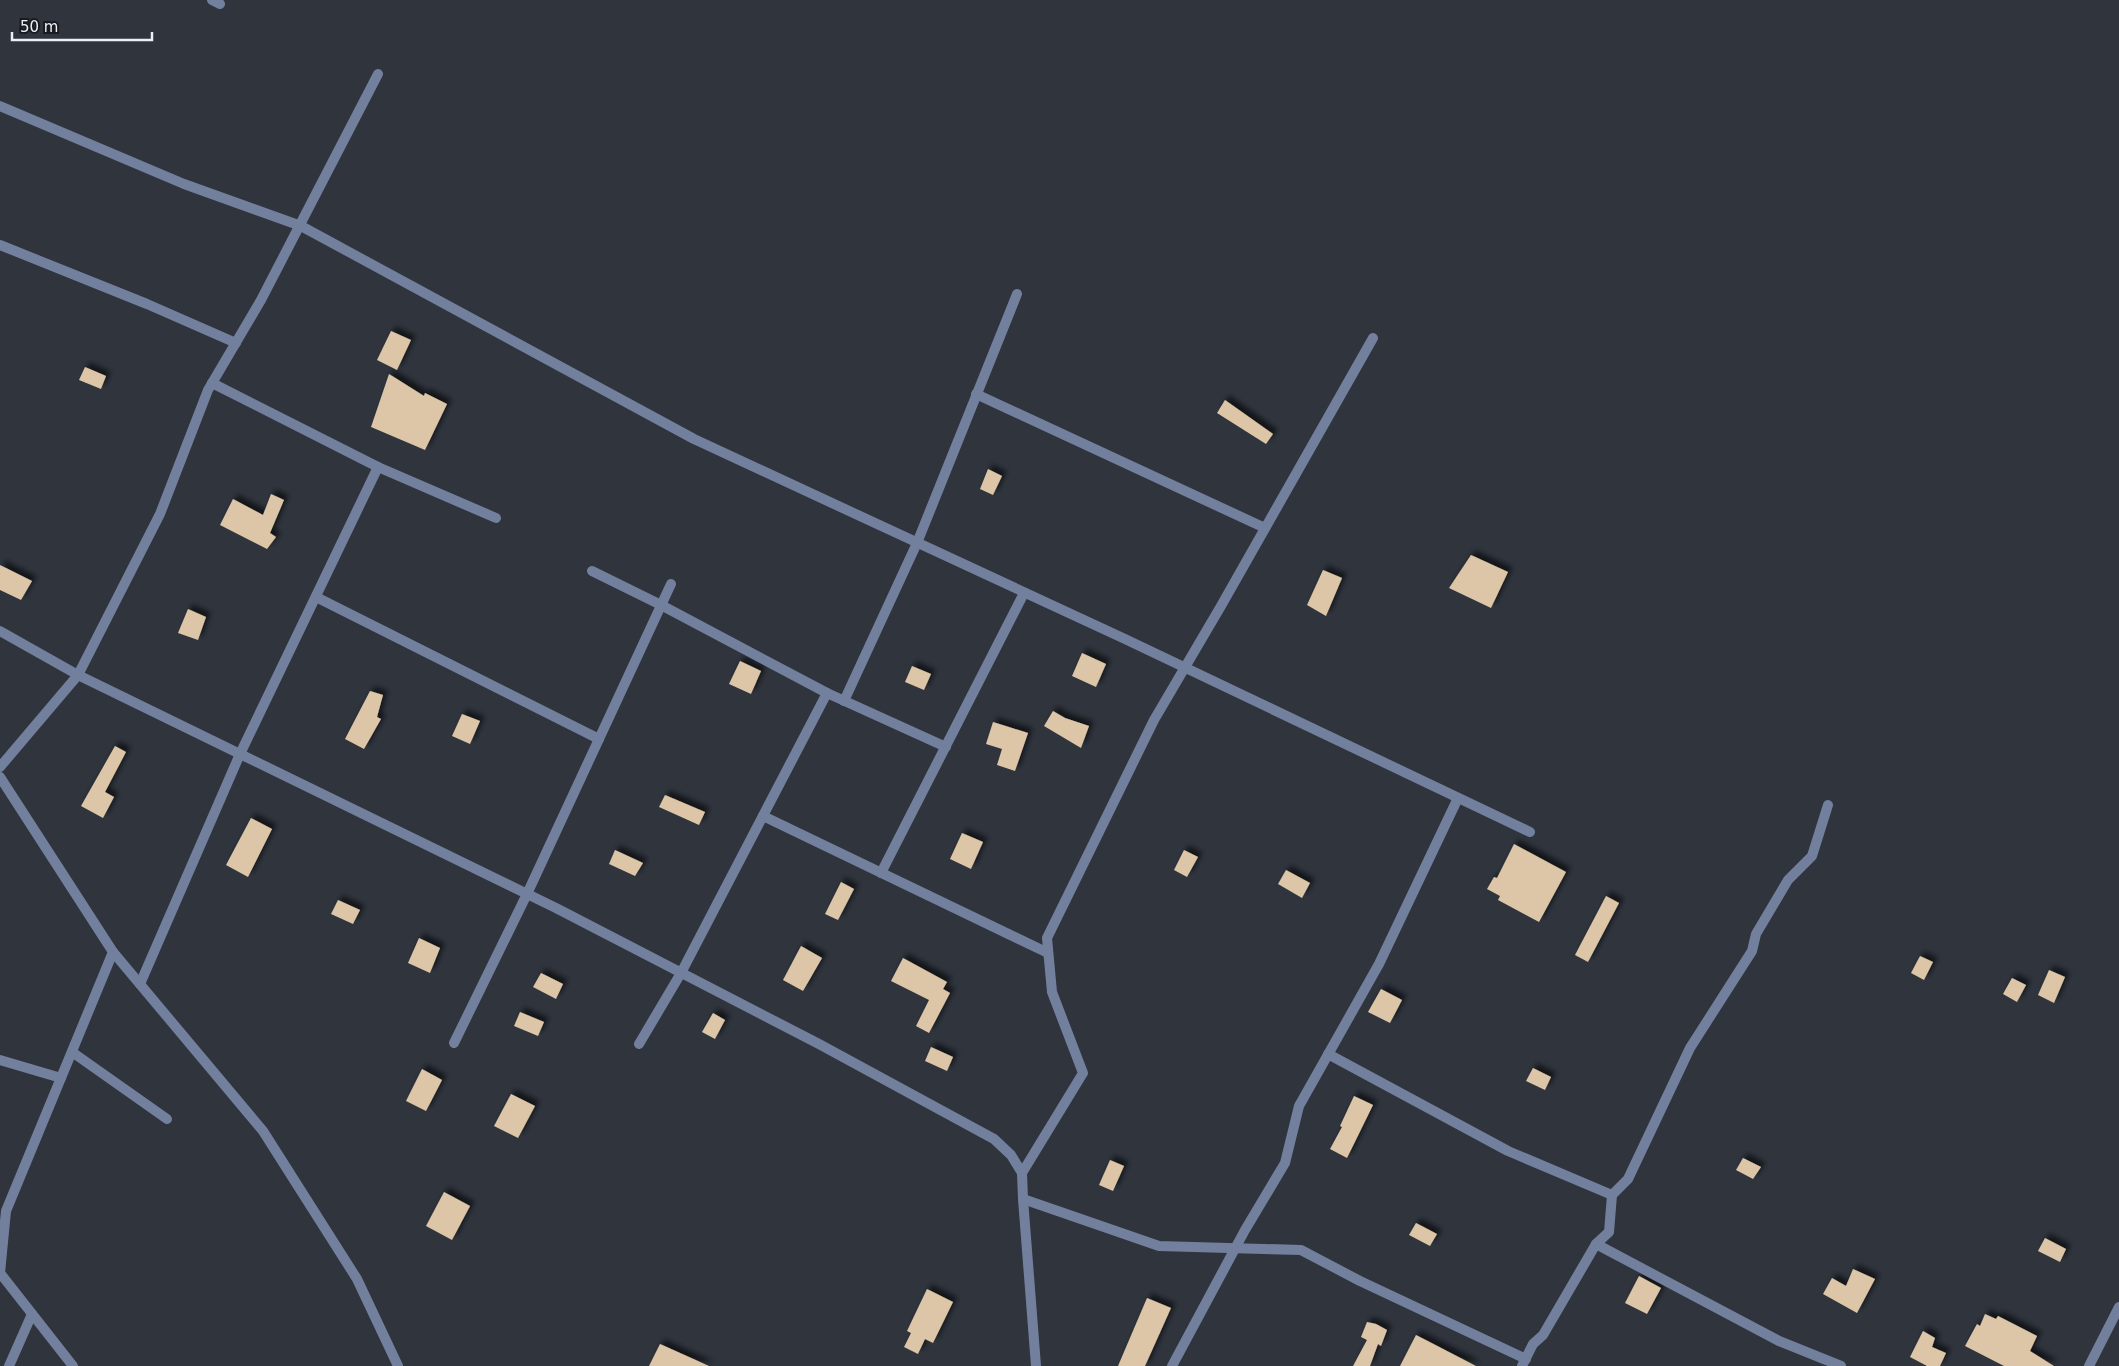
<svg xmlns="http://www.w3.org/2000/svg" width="2119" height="1366" font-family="'DejaVu Sans',sans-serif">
<defs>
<filter id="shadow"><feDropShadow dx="4.5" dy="-4.5" stdDeviation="2.5" flood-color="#0009"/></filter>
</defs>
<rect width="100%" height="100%" fill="#2f343d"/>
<g fill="#dcc6a7" filter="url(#shadow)">
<path d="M 391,331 L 411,340 L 397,370 L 377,360 Z"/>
<path d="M 85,367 L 106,376 L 101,389 L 79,380 Z"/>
<path d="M 389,374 L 424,396 L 425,393 L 447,404 L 425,450 L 371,427 Z"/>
<path d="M 1225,400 L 1273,434 L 1266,444 L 1217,413 Z"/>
<path d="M 988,469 L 1002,476 L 993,495 L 980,489 Z"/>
<path d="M 271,494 L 284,500 L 270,533 L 276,537 L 267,549 L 220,525 L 233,499 L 263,515 Z"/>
<path d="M 1471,555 L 1508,572 L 1491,608 L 1449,588 Z"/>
<path d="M 0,565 L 32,581 L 21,600 L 0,590 Z"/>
<path d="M 1323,570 L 1342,578 L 1326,616 L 1307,605 Z"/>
<path d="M 188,609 L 206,617 L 198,640 L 178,633 Z"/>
<path d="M 1082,653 L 1106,664 L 1096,687 L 1072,676 Z"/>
<path d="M 740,661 L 761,671 L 751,694 L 729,684 Z"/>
<path d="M 912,666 L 931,674 L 924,690 L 905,682 Z"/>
<path d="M 370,691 L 383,695 L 377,717 L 381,719 L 364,749 L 345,739 Z"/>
<path d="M 1053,711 L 1065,718 L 1089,726 L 1081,748 L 1044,726 Z"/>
<path d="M 462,714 L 480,721 L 470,744 L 452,736 Z"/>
<path d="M 993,722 L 1028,733 L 1015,771 L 997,765 L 1002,749 L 986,744 Z"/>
<path d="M 115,746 L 126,752 L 105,792 L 114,797 L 103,818 L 81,806 Z"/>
<path d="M 665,795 L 705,812 L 699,825 L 659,807 Z"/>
<path d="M 251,818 L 272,829 L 248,877 L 226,865 Z"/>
<path d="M 962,833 L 983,842 L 971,869 L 950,859 Z"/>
<path d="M 1514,844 L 1566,872 L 1539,922 L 1498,900 L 1500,896 L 1487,889 L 1494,877 L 1497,878 Z"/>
<path d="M 615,850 L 643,863 L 635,876 L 609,864 Z"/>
<path d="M 1184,850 L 1198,857 L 1187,877 L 1174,870 Z"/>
<path d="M 1286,870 L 1310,883 L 1302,898 L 1278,884 Z"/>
<path d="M 841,882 L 854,889 L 838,920 L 825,914 Z"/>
<path d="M 1606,896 L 1619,903 L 1588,962 L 1575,955 Z"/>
<path d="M 338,900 L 360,910 L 353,924 L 331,914 Z"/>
<path d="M 419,938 L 440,948 L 430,973 L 408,963 Z"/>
<path d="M 801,946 L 822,958 L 803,991 L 783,980 Z"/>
<path d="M 1920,956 L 1933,962 L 1924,980 L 1911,973 Z"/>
<path d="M 903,958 L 947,982 L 943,989 L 950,993 L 929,1033 L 916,1026 L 929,1000 L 891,981 Z"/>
<path d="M 2049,970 L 2065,977 L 2054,1003 L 2038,995 Z"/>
<path d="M 541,973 L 563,984 L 556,999 L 533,987 Z"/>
<path d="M 2012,978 L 2026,985 L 2017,1002 L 2003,994 Z"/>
<path d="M 1381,989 L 1402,1000 L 1390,1023 L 1368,1012 Z"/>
<path d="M 520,1012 L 544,1022 L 538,1036 L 514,1026 Z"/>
<path d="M 713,1013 L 725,1020 L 715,1039 L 702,1032 Z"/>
<path d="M 931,1047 L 953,1057 L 947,1071 L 925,1061 Z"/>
<path d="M 1533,1068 L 1551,1077 L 1545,1090 L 1526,1081 Z"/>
<path d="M 422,1069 L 442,1080 L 426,1111 L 406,1101 Z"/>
<path d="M 511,1094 L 535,1106 L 518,1138 L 494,1126 Z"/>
<path d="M 1354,1096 L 1373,1105 L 1347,1158 L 1330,1149 L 1342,1127 L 1340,1126 Z"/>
<path d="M 1743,1158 L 1761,1167 L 1753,1179 L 1736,1170 Z"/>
<path d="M 1110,1160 L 1124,1166 L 1113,1191 L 1099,1185 Z"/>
<path d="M 444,1192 L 470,1206 L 452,1240 L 426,1226 Z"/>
<path d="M 1416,1223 L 1437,1234 L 1430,1246 L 1409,1235 Z"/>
<path d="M 2045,1238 L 2066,1249 L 2060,1262 L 2038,1251 Z"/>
<path d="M 1853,1269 L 1875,1279 L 1857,1313 L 1823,1294 L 1832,1278 L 1846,1286 Z"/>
<path d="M 1639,1276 L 1661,1288 L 1647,1314 L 1625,1303 Z"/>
<path d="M 927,1289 L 953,1302 L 933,1343 L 925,1339 L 918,1354 L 904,1347 L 911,1333 L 907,1331 Z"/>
<path d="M 1147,1298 L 1171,1308 L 1145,1366 L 1118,1366 Z"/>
<path d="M 1985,1314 L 1996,1319 L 1998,1316 L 2037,1336 L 2030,1351 L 2054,1366 L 2004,1366 L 1965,1346 L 1977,1324 L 1980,1326 Z"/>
<path d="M 1367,1322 L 1376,1324 L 1387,1330 L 1381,1346 L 1378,1344 L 1370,1366 L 1353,1366 L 1367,1340 L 1361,1337 Z"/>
<path d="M 1923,1331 L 1935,1338 L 1932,1347 L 1946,1353 L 1940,1366 L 1927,1366 L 1910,1357 Z"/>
<path d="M 1416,1335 L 1476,1366 L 1400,1366 Z"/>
<path d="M 660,1344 L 709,1366 L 649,1366 Z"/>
</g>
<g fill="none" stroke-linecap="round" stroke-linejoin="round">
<g stroke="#72809e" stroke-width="10">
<path d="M 212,0 L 220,4"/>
<path d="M 0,106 L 184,184 L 301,226 L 694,439 L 1125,639 L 1530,832"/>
<path d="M 0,245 L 147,304 L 236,343"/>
<path d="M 212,383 L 378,467 L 496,518"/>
<path d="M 976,394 L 1265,528"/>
<path d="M 592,571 L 661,605 L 827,693 L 946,747"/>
<path d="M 316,597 L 599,739"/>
<path d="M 0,631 L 78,675 L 556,908 L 819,1044 L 994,1139 L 1011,1155 L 1022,1173 L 1023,1199 L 1036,1366"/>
<path d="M 844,701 L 917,543 L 1017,294"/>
<path d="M 0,767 L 78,675 L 160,514 L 208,390 L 261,300 L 378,74"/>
<path d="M 0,777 L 113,952 L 6,1211 L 0,1273 L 73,1366"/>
<path d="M 763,816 L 1048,953"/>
<path d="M 881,873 L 1024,593"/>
<path d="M 113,952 L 263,1131 L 357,1279 L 398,1366"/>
<path d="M 140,984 L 240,754 L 378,467"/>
<path d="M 454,1043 L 527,894 L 671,584"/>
<path d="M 639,1044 L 681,973 L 827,693"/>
<path d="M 72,1052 L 167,1119"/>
<path d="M 1328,1054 L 1508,1151 L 1612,1195"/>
<path d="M 0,1060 L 61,1078"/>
<path d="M 1022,1173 L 1083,1073 L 1052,992 L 1047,938 L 1154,720 L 1221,606 L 1373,338"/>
<path d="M 1023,1199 L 1159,1246 L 1301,1250 L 1360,1281 L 1526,1359"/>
<path d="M 1596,1244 L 1779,1341 L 1841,1366"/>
<path d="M 9,1366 L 32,1314"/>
<path d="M 1172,1366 L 1245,1230 L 1285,1163 L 1299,1106 L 1379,964 L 1458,798"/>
<path d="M 1522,1366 L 1533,1344 L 1543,1335 L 1596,1244 L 1609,1232 L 1612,1195 L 1628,1179 L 1690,1048 L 1752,951 L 1756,934 L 1788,880 L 1812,856 L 1828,805"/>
<path d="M 2089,1366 L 2119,1307"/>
</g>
</g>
<path d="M12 32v8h140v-8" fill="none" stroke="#eceff5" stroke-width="2.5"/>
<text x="20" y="32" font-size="15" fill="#eceff5" stroke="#191b20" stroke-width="4" paint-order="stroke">50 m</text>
</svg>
